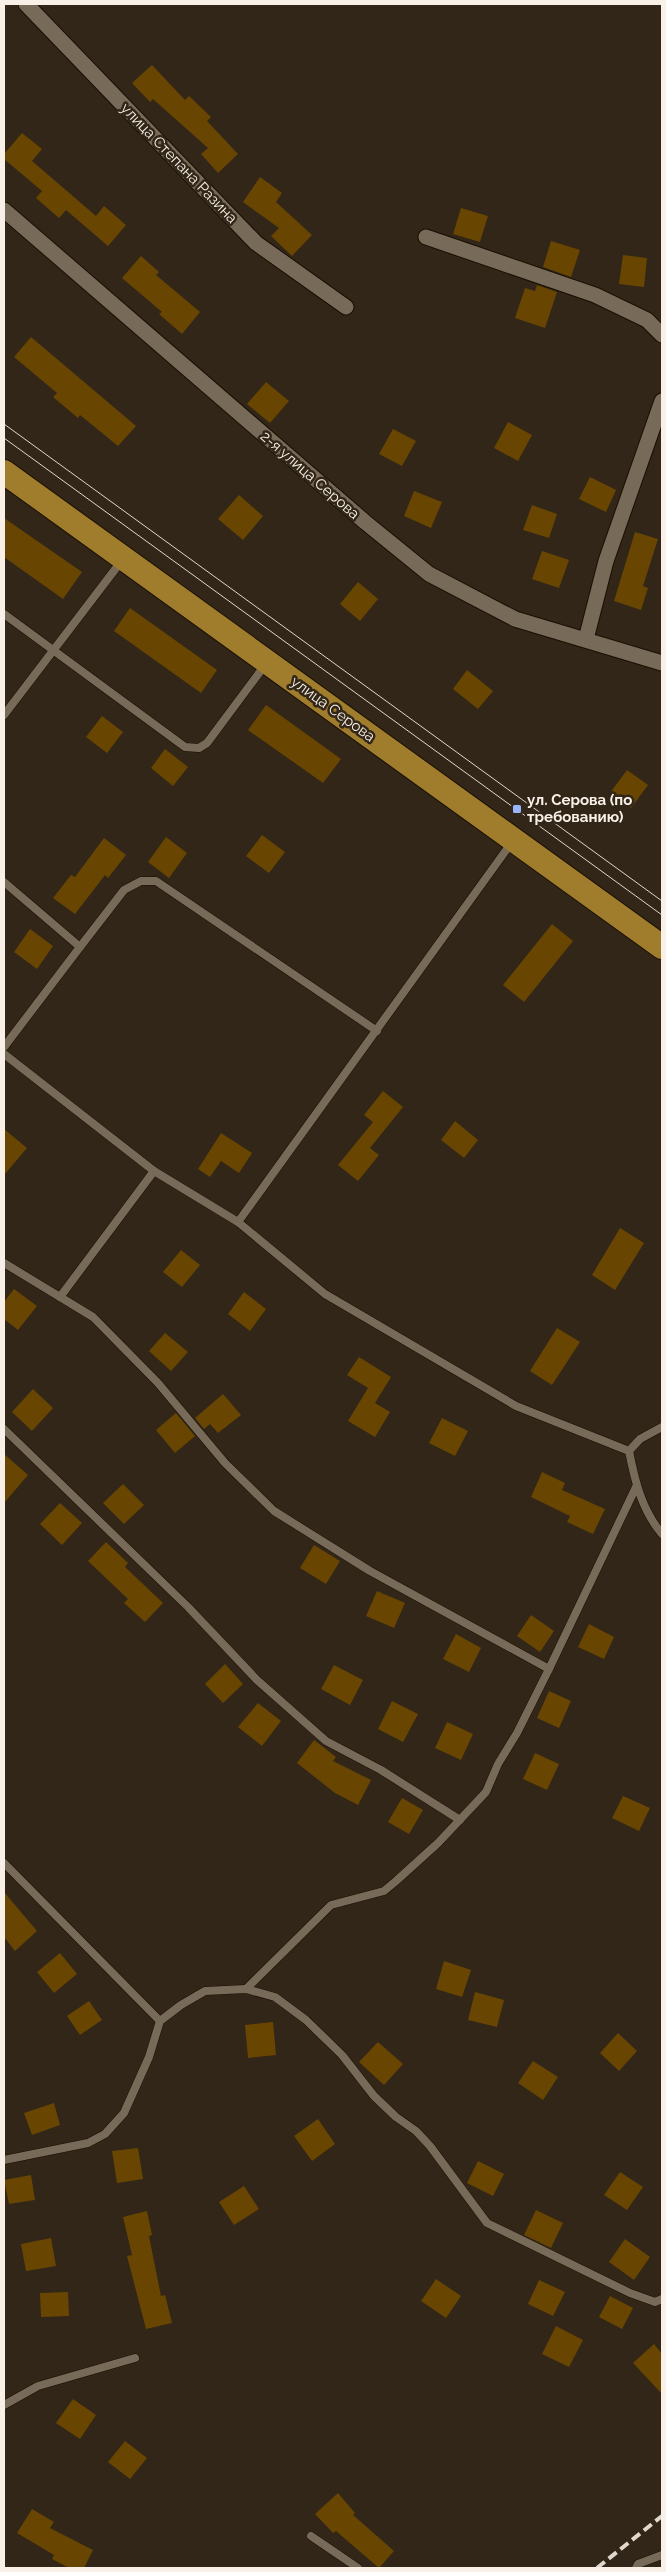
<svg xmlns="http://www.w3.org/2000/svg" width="666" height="2572" font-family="Raleway,sans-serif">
<rect width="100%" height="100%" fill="#312617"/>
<g fill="#694502">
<path d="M 152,65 L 185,100 L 189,96 L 211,117 L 207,121 L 238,154 L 218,173 L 201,154 L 208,148 L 153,99 L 150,102 L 132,83 Z"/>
<path d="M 22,133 L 42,149 L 32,161 L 96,216 L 104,206 L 126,225 L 108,246 L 66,210 L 59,218 L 36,198 L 42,191 L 4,159 L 4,154 Z"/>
<path d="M 260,177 L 282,193 L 276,202 L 312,235 L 292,256 L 271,236 L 279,228 L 243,202 Z"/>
<path d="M 461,208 L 488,216 L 480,242 L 453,234 Z"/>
<path d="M 551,241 L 580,250 L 571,277 L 543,267 Z"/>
<path d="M 623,255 L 647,258 L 644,287 L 619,284 Z"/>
<path d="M 141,256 L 159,272 L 156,275 L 200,312 L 182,334 L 159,314 L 162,312 L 122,278 Z"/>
<path d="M 537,285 L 557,292 L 545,328 L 515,318 L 525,288 L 535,291 Z"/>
<path d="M 31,337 L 136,426 L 118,446 L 80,415 L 78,418 L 53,397 L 57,393 L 14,357 Z"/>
<path d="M 266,382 L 289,401 L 270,423 L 247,404 Z"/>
<path d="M 508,422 L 532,435 L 518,461 L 494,448 Z"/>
<path d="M 393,429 L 416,441 L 402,466 L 379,454 Z"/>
<path d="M 590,477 L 616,490 L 606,512 L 579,499 Z"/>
<path d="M 414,491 L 442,502 L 431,528 L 404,516 Z"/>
<path d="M 239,495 L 263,516 L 243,540 L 218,519 Z"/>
<path d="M 532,505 L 557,514 L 549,538 L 523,530 Z"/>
<path d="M 4,518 L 82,572 L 63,599 L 4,557 Z"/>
<path d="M 635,532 L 658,539 L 643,586 L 648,588 L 641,610 L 614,601 Z"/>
<path d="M 542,551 L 569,560 L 559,588 L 532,579 Z"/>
<path d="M 358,582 L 378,599 L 360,621 L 340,604 Z"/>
<path d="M 130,608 L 217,670 L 201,693 L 114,631 Z"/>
<path d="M 467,670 L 493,691 L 478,709 L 453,689 Z"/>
<path d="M 266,705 L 341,759 L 323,783 L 248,730 Z"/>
<path d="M 102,716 L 123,732 L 107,753 L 86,737 Z"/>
<path d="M 165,749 L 188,767 L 173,786 L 151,768 Z"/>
<path d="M 627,770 L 648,785 L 631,808 L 610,793 Z"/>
<path d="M 262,835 L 285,852 L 269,873 L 246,856 Z"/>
<path d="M 166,837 L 187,853 L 169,878 L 148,862 Z"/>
<path d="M 104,838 L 126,855 L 108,878 L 105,875 L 75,914 L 53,898 L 71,875 L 75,877 Z"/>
<path d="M 552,924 L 573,941 L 524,1002 L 503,985 Z"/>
<path d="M 30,929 L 53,946 L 37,969 L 14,952 Z"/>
<path d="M 383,1091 L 403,1107 L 370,1148 L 379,1155 L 358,1181 L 338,1165 L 373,1122 L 364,1115 Z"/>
<path d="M 455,1121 L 478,1140 L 464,1158 L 441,1140 Z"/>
<path d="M 4,1129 L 27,1148 L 4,1175 Z"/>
<path d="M 221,1133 L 252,1153 L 239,1173 L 221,1161 L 210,1177 L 198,1169 Z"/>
<path d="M 620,1228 L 644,1243 L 615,1290 L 592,1275 Z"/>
<path d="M 181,1250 L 200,1265 L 182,1287 L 163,1272 Z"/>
<path d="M 14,1289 L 37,1306 L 18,1330 L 4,1319 L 4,1302 Z"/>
<path d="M 244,1292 L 266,1309 L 250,1331 L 228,1314 Z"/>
<path d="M 557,1328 L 580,1342 L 552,1385 L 530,1371 Z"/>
<path d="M 165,1333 L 188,1352 L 171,1371 L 149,1351 Z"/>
<path d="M 359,1357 L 391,1377 L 375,1403 L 390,1412 L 375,1437 L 348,1421 L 368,1388 L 347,1375 Z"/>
<path d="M 33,1389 L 53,1408 L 32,1431 L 12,1412 Z"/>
<path d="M 223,1394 L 241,1415 L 218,1433 L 210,1424 L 204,1429 L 195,1418 Z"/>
<path d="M 176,1413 L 195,1436 L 175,1453 L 156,1430 Z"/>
<path d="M 442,1418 L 468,1431 L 455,1456 L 429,1443 Z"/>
<path d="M 4,1454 L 28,1475 L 4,1503 Z"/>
<path d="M 542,1472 L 565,1483 L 562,1490 L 605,1509 L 593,1534 L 567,1522 L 570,1516 L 531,1497 Z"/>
<path d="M 123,1484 L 144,1505 L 124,1524 L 103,1503 Z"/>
<path d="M 60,1503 L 82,1523 L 62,1545 L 40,1524 Z"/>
<path d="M 106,1542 L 128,1563 L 125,1567 L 163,1603 L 145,1622 L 124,1603 L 128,1599 L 88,1561 Z"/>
<path d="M 314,1545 L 340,1561 L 326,1584 L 300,1568 Z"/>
<path d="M 377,1591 L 405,1603 L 394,1628 L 366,1616 Z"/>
<path d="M 531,1615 L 554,1631 L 540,1652 L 517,1636 Z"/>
<path d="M 589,1624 L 614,1637 L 604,1659 L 578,1647 Z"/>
<path d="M 456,1634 L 481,1648 L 469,1672 L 443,1659 Z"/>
<path d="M 225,1664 L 243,1684 L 223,1703 L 205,1684 Z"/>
<path d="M 334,1665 L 363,1680 L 350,1705 L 321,1689 Z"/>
<path d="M 549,1691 L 571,1701 L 559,1728 L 537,1718 Z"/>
<path d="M 392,1701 L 418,1714 L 403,1742 L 378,1729 Z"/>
<path d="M 258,1703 L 281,1721 L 262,1746 L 238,1727 Z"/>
<path d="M 447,1722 L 473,1734 L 461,1760 L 435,1748 Z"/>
<path d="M 314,1740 L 336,1757 L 333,1761 L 371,1780 L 358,1805 L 335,1793 L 297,1763 Z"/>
<path d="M 535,1753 L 559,1764 L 547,1790 L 523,1779 Z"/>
<path d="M 623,1796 L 650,1808 L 639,1831 L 612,1818 Z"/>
<path d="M 402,1798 L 423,1810 L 409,1834 L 388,1822 Z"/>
<path d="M 4,1892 L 37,1931 L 15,1951 L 4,1937 Z"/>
<path d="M 60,1953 L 77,1974 L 54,1993 L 37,1972 Z"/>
<path d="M 444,1961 L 471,1970 L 462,1997 L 436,1989 Z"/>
<path d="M 475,1992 L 504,2000 L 497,2027 L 468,2020 Z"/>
<path d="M 89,2001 L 102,2020 L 80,2035 L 67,2016 Z"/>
<path d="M 273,2022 L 276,2055 L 248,2058 L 245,2025 Z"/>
<path d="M 618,2033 L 637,2051 L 619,2071 L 600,2053 Z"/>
<path d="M 378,2042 L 403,2064 L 384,2085 L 359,2062 Z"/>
<path d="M 533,2061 L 558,2077 L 543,2100 L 518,2083 Z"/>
<path d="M 54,2103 L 60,2125 L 32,2135 L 24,2113 Z"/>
<path d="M 318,2119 L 335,2144 L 312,2161 L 294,2136 Z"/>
<path d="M 138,2148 L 143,2179 L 117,2183 L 112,2151 Z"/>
<path d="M 478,2161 L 504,2174 L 493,2196 L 467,2183 Z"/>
<path d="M 620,2172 L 643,2187 L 627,2210 L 604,2195 Z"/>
<path d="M 31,2175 L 35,2200 L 9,2204 L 4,2180 Z"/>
<path d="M 244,2186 L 259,2209 L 234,2225 L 219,2202 Z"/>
<path d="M 536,2210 L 563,2223 L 551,2248 L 524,2235 Z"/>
<path d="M 147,2211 L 152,2235 L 149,2236 L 161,2296 L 165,2295 L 172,2323 L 146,2329 L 127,2256 L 132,2255 L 123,2217 Z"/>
<path d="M 51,2238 L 56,2266 L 26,2271 L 21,2244 Z"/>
<path d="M 625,2239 L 650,2257 L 634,2280 L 609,2262 Z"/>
<path d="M 436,2279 L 461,2296 L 446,2318 L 421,2301 Z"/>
<path d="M 539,2280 L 565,2292 L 553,2316 L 528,2304 Z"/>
<path d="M 68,2292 L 69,2316 L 41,2317 L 40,2293 Z"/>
<path d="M 610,2296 L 633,2308 L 622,2329 L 599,2317 Z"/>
<path d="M 556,2326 L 583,2340 L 569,2367 L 542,2354 Z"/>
<path d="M 654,2344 L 662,2354 L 662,2394 L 633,2363 Z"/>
<path d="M 73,2399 L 96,2415 L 80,2439 L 56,2423 Z"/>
<path d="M 125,2441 L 147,2458 L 130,2479 L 108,2462 Z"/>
<path d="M 338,2493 L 355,2513 L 353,2515 L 394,2551 L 379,2568 L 336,2531 L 333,2533 L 315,2514 Z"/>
<path d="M 32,2509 L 54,2522 L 50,2528 L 93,2550 L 84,2568 L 69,2568 L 52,2559 L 54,2555 L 17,2533 Z"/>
</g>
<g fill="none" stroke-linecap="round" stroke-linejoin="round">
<g stroke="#190f02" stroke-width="9">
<g id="service">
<path d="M 4,614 L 185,747 L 199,748 L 207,743 L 265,665"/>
<path d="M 4,715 L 123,559"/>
<path d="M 4,882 L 80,947 L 4,1047"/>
<path d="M 80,947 L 124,890 L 141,881 L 156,881 L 377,1031"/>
<path d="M 4,1054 L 154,1171 L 238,1222 L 512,842"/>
<path d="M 238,1222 L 325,1294 L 516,1406 L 629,1451 L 640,1439 L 662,1427"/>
<path d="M 4,1263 L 93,1317 L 158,1383 L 225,1463 L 274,1511 L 370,1571 L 549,1669"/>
<path d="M 60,1297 L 154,1171"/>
<path d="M 4,1429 L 188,1607 L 257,1680 L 326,1741 L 381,1770 L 460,1820"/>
<path d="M 629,1451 C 635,1482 642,1510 662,1534"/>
<path d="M 4,1863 L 160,2021"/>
<path d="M 246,1989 L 331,1905 L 384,1891 L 396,1881 L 438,1843 L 486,1792 L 498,1764 L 517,1733 L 549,1669 L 636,1487"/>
<path d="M 4,2160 L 88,2143 L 105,2134 L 124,2113 L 149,2057 L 160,2021 L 181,2005 L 205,1991 L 246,1989 L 275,1997 L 306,2020 L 342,2055 L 374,2096 L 396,2117 L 416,2131 L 430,2146 L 487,2223 L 630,2293 L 655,2302 L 662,2299"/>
<path d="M 4,2405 L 38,2386 L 135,2358"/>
<path d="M 311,2536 L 358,2568"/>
<path d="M 636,2568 L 638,2564 L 662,2555"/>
</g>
</g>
<g stroke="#190f02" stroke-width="17">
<g id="minor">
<path d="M 26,4 L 256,243 L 346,307"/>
<path d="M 4,210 L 365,522 L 429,574 L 515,619 L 662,663"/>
<path d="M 426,237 L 595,295 L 647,320 L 662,335"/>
<path d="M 586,639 L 606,561 L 662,401"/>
</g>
</g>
<g stroke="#190f02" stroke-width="26">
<path id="primary" d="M 4,472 L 662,947"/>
</g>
<use href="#service" stroke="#776a59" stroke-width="8"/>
<use href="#minor" stroke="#776a59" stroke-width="15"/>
<use href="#primary" stroke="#a07c2d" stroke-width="24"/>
<g stroke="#e0d7cd" stroke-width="1">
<path d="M 4,424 L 662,901"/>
<path d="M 4,438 L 662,915"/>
</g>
<path stroke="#e0d7cd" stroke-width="4" stroke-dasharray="10 5" stroke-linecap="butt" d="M 597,2568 L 662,2516"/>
</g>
<rect fill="#9ab5fd" stroke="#312617" stroke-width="2" x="512" y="804" width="10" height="10" rx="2.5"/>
<g text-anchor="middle" stroke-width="5" stroke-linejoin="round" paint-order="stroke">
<g font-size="15" fill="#f9f1e7" stroke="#312617">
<text transform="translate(179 163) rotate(46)" y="5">улица Степана Разина</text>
<text transform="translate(310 475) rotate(41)" y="5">2-я улица Серова</text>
<text transform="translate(333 709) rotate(36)" y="5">улица Серова</text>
</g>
<g font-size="15" font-weight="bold" fill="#f9f1e7" stroke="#312617" text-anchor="start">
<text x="527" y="805">ул. Серова (по<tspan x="527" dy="17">требованию)</tspan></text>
</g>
</g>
<rect width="666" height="2572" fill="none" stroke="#f9f1e7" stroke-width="10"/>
</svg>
